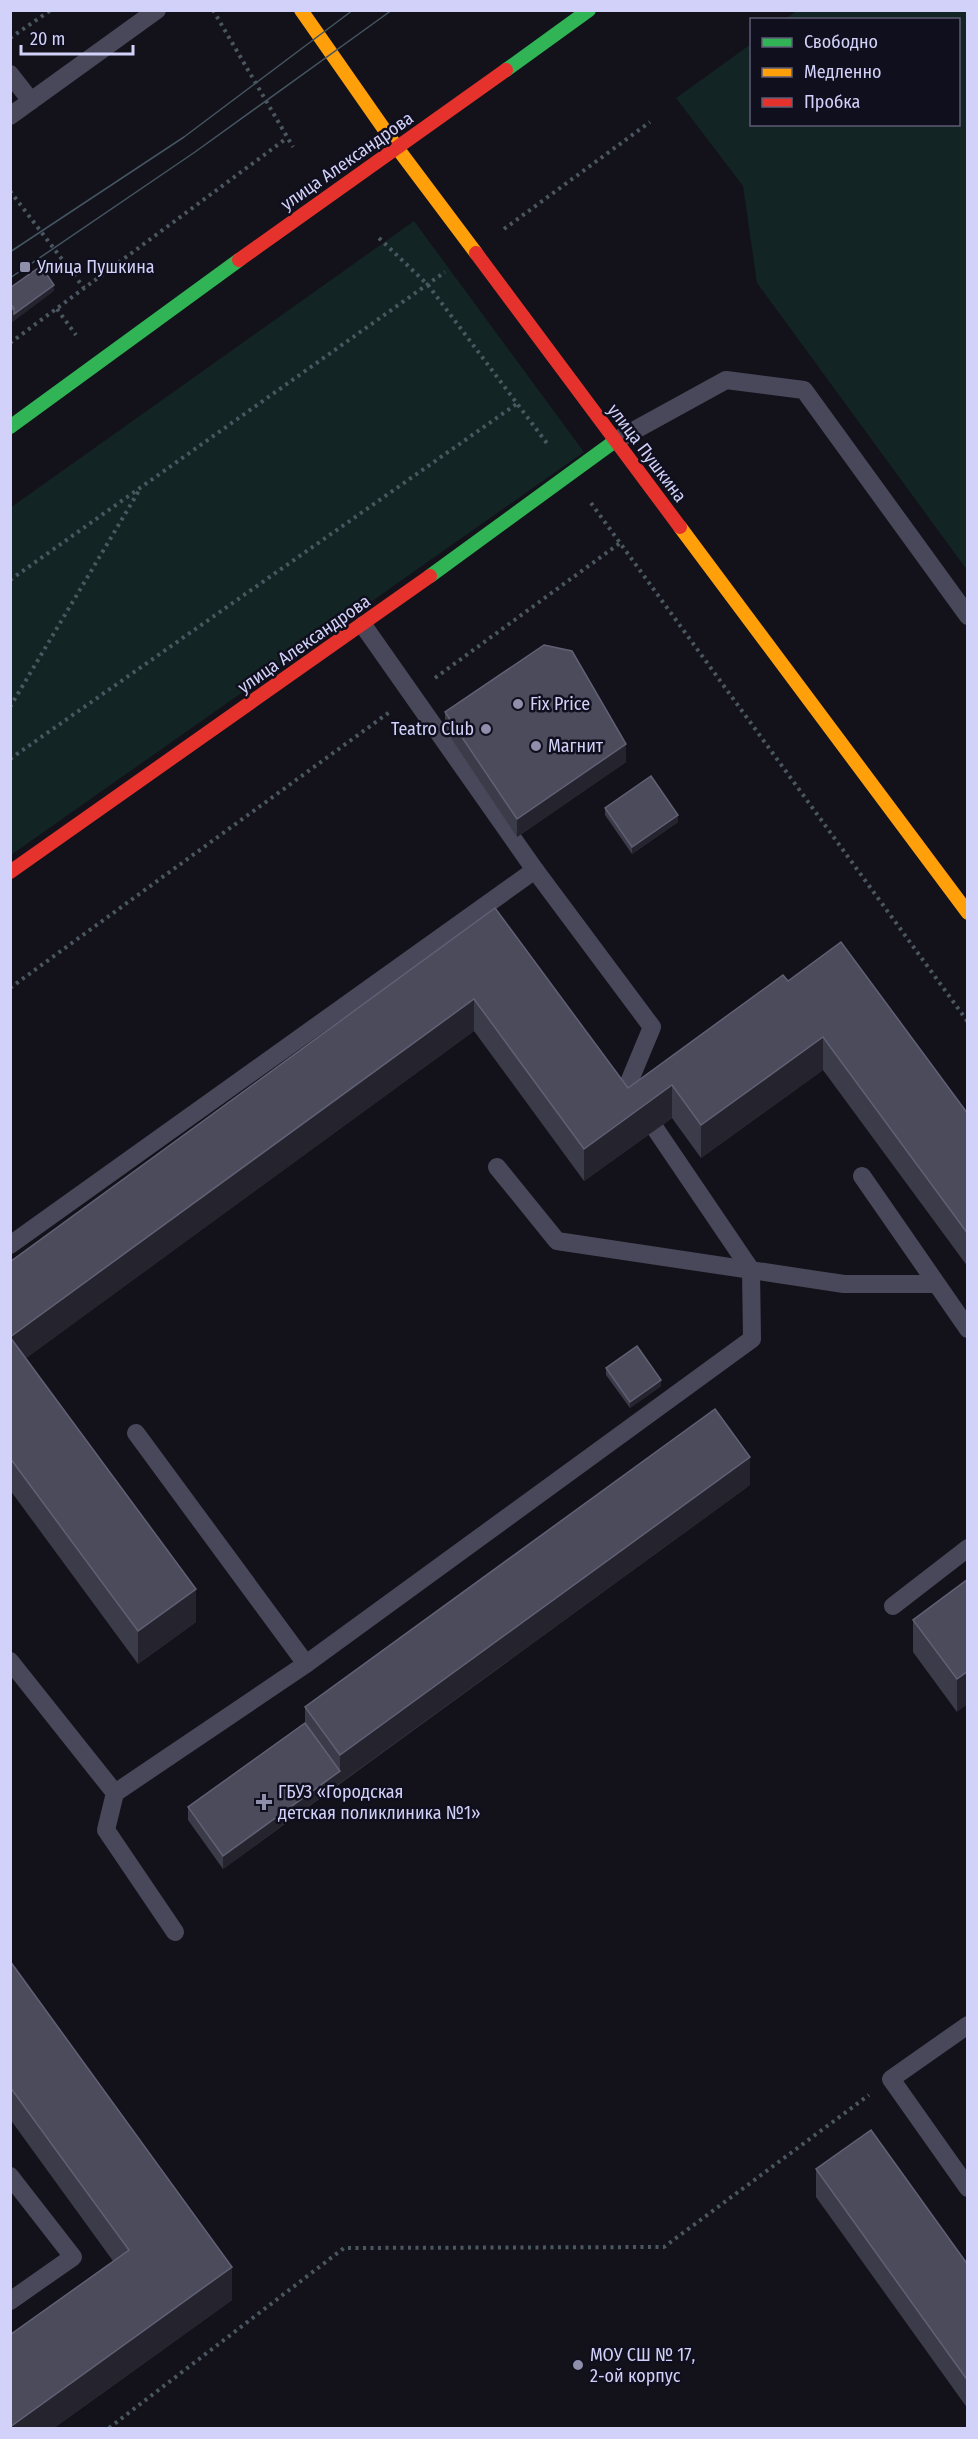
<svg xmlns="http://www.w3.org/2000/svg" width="978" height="2439" font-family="'Fira Sans Condensed',sans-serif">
<rect width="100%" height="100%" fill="#13121a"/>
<g fill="#122423">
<path d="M 798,10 L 967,11 L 967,570 L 757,283 L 743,186 L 676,98 L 751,44 L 752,124 L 958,124 L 958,20 L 785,19 Z"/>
<path d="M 414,221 L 584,452 L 11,855 L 10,508 Z"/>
</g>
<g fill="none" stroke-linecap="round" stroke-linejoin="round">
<g stroke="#4a5761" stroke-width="4" stroke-dasharray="3 4.5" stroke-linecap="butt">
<path d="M 213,10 L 293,147"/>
<path d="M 10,38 L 51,10"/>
<path d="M 10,191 L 84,288"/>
<path d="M 504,229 L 650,122"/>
<path d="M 379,238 L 428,285 L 549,446"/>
<path d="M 57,309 L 76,335"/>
<path d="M 10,343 L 287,138"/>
<path d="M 591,503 L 968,1022"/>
<path d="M 10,580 L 445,272"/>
<path d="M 435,678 L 620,543"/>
<path d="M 10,707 L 140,489"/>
<path d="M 10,759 L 518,403"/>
<path d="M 10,988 L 391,711"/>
<path d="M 109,2428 L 344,2248 L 664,2247 L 869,2095"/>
</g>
<g stroke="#48485a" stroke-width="18">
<path d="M 10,74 L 31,101"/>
<path d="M 10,116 L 157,10"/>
<path d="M 615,441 L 726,380 L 804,390 L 968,616"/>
<path d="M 497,1167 L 557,1241 L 844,1284 L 935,1284"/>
<path d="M 862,1176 L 968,1329"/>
<path d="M 10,1245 L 535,870"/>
<path d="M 136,1433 L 306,1664"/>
<path d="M 893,1606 L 968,1548"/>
<path d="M 10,1661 L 115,1793"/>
<path d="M 175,1932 L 106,1830 L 115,1793 L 306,1664 L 752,1339 L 751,1270 L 627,1087 L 652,1027 L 535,870 L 363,625"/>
<path d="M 968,2025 L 891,2079 L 968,2188"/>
<path d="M 10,2176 L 73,2257 L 10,2301"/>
</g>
<g stroke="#30b455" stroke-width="14">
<path d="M 506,70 L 589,10"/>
<path d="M 10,427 L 239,260"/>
<path d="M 430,576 L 615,441"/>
</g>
<g stroke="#ff9f0a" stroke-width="14">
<path d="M 301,10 L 398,149 L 476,253"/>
<path d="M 680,527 L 968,913"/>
</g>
<g stroke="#e5322d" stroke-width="14">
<path d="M 476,253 L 680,527"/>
<path d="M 239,260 L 506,70"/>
<path d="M 10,872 L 430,576"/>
</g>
<g stroke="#435560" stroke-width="1.5">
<path d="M 10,252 L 184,137 L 353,10"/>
<path d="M 10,278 L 195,152 L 392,10"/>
</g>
</g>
<g fill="#3c3b49">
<path d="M 445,712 L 626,762 L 517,837 L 445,729 Z"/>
<path d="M 605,808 L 678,822 L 632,854 L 605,815 Z"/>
<path d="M 495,908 L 628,1088 L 788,981 L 968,1114 L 968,1267 L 823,1070 L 701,1158 L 672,1118 L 584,1181 L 474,1031 L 26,1358 L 196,1622 L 138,1664 L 10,1490 L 10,1262 Z"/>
<path d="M 606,1368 L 661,1386 L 630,1408 L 606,1375 Z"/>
<path d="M 750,1485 L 223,1869 L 188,1820 L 188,1807 L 305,1723 L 305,1707 Z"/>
<path d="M 968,1579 L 957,1712 L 913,1652 L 913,1620 Z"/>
<path d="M 10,1961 L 232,2300 L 54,2428 L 10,2428 L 113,2261 L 10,2119 Z"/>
<path d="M 816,2169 L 968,2265 L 968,2409 L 816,2197 Z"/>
</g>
<g fill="#25242e">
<path d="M 54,285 L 54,291 L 14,321 L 14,314 Z"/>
<path d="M 14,308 L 14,321 L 10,323 L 10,311 Z"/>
<path d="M 626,744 L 626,762 L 517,837 L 517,819 Z"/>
<path d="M 678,815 L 678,822 L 632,854 L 632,847 Z"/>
<path d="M 474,999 L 474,1031 L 10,1370 L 10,1337 Z"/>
<path d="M 823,1037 L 823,1070 L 701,1158 L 701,1125 Z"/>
<path d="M 672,1085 L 672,1118 L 584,1181 L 584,1149 Z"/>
<path d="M 661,1380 L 661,1386 L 630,1408 L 630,1402 Z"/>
<path d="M 750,1457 L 750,1485 L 340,1783 L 340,1755 Z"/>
<path d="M 196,1589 L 196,1622 L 138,1664 L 138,1631 Z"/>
<path d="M 968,1671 L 968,1704 L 957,1712 L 957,1679 Z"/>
<path d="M 340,1771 L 340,1783 L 223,1869 L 223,1856 Z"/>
<path d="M 232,2267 L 232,2300 L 54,2428 L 10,2428 L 10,2427 Z"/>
</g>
<g fill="#4c4b5c" stroke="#616075" stroke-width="1.5">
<path d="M 41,266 L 54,285 L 14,314 L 14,308 L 10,304 L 10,288 Z"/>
<path d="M 10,304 L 14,308 L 10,311 Z"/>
<path d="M 544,645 L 572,651 L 626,744 L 517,819 L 445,712 Z"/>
<path d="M 651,776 L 678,815 L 632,847 L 605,808 Z"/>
<path d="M 495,908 L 628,1088 L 783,975 L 788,981 L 841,942 L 968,1114 L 968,1234 L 823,1037 L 701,1125 L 672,1085 L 584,1149 L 474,999 L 10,1337 L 10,1262 Z"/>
<path d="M 10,1337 L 196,1589 L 138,1631 L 10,1458 Z"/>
<path d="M 637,1346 L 661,1380 L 630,1402 L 606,1368 Z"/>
<path d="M 715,1409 L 750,1457 L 340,1755 L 305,1707 Z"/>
<path d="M 968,1579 L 968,1671 L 957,1679 L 913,1620 Z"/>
<path d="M 305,1723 L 340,1771 L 223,1856 L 188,1807 Z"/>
<path d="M 10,1961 L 232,2267 L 10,2427 L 10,2335 L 129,2250 L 10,2087 Z"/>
<path d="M 871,2130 L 968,2265 L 968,2381 L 816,2169 Z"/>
</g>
<g fill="#8f8eab" stroke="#100f1d" stroke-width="2">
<rect x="19" y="261" width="12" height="12" rx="3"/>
<circle cx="518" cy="704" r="6"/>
<circle cx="486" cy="729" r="6"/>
<circle cx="536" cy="746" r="6"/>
<path d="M261 1793h6v6h6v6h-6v6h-6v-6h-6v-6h6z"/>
<circle cx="578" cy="2365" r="6"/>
</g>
<g text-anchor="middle" stroke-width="5" stroke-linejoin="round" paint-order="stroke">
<g font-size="18" fill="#d2d1f9" stroke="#100f1d">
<text transform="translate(347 161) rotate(-35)" y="6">улица Александрова</text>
<text transform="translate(647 453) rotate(53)" y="6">улица Пушкина</text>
<text transform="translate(304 644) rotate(-35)" y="6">улица Александрова</text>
</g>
<g font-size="18" fill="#d2d1f9" stroke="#100f1d" text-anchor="start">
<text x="37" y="273">Улица Пушкина</text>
<text x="530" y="710">Fix Price</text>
<text x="474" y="735" text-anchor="end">Teatro Club</text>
<text x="548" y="752">Магнит</text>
<text x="278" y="1798">ГБУЗ «Городская<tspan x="278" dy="21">детская поликлиника №1»</tspan></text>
<text x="590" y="2361">МОУ СШ № 17,<tspan x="590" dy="21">2-ой корпус</tspan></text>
</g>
</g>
<rect width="978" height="2439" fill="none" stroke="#d2d1f9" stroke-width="24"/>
<rect x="750" y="18" width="210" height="108" fill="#100f1d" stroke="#5e5d75" stroke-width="1.5"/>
<rect x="762" y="38" width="30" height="9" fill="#30b455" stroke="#5e5d75" stroke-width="1.5"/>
<text x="804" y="48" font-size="18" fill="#d2d1f9">Свободно</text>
<rect x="762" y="68" width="30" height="9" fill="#ff9f0a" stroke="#5e5d75" stroke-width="1.5"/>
<text x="804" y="78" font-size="18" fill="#d2d1f9">Медленно</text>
<rect x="762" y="98" width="30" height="9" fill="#e5322d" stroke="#5e5d75" stroke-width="1.5"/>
<text x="804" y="108" font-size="18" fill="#d2d1f9">Пробка</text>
<path d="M21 45v9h112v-9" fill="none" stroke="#d2d1f9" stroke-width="3"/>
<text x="30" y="45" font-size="18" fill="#d2d1f9" stroke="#100f1d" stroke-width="4.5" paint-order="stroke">20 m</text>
</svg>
